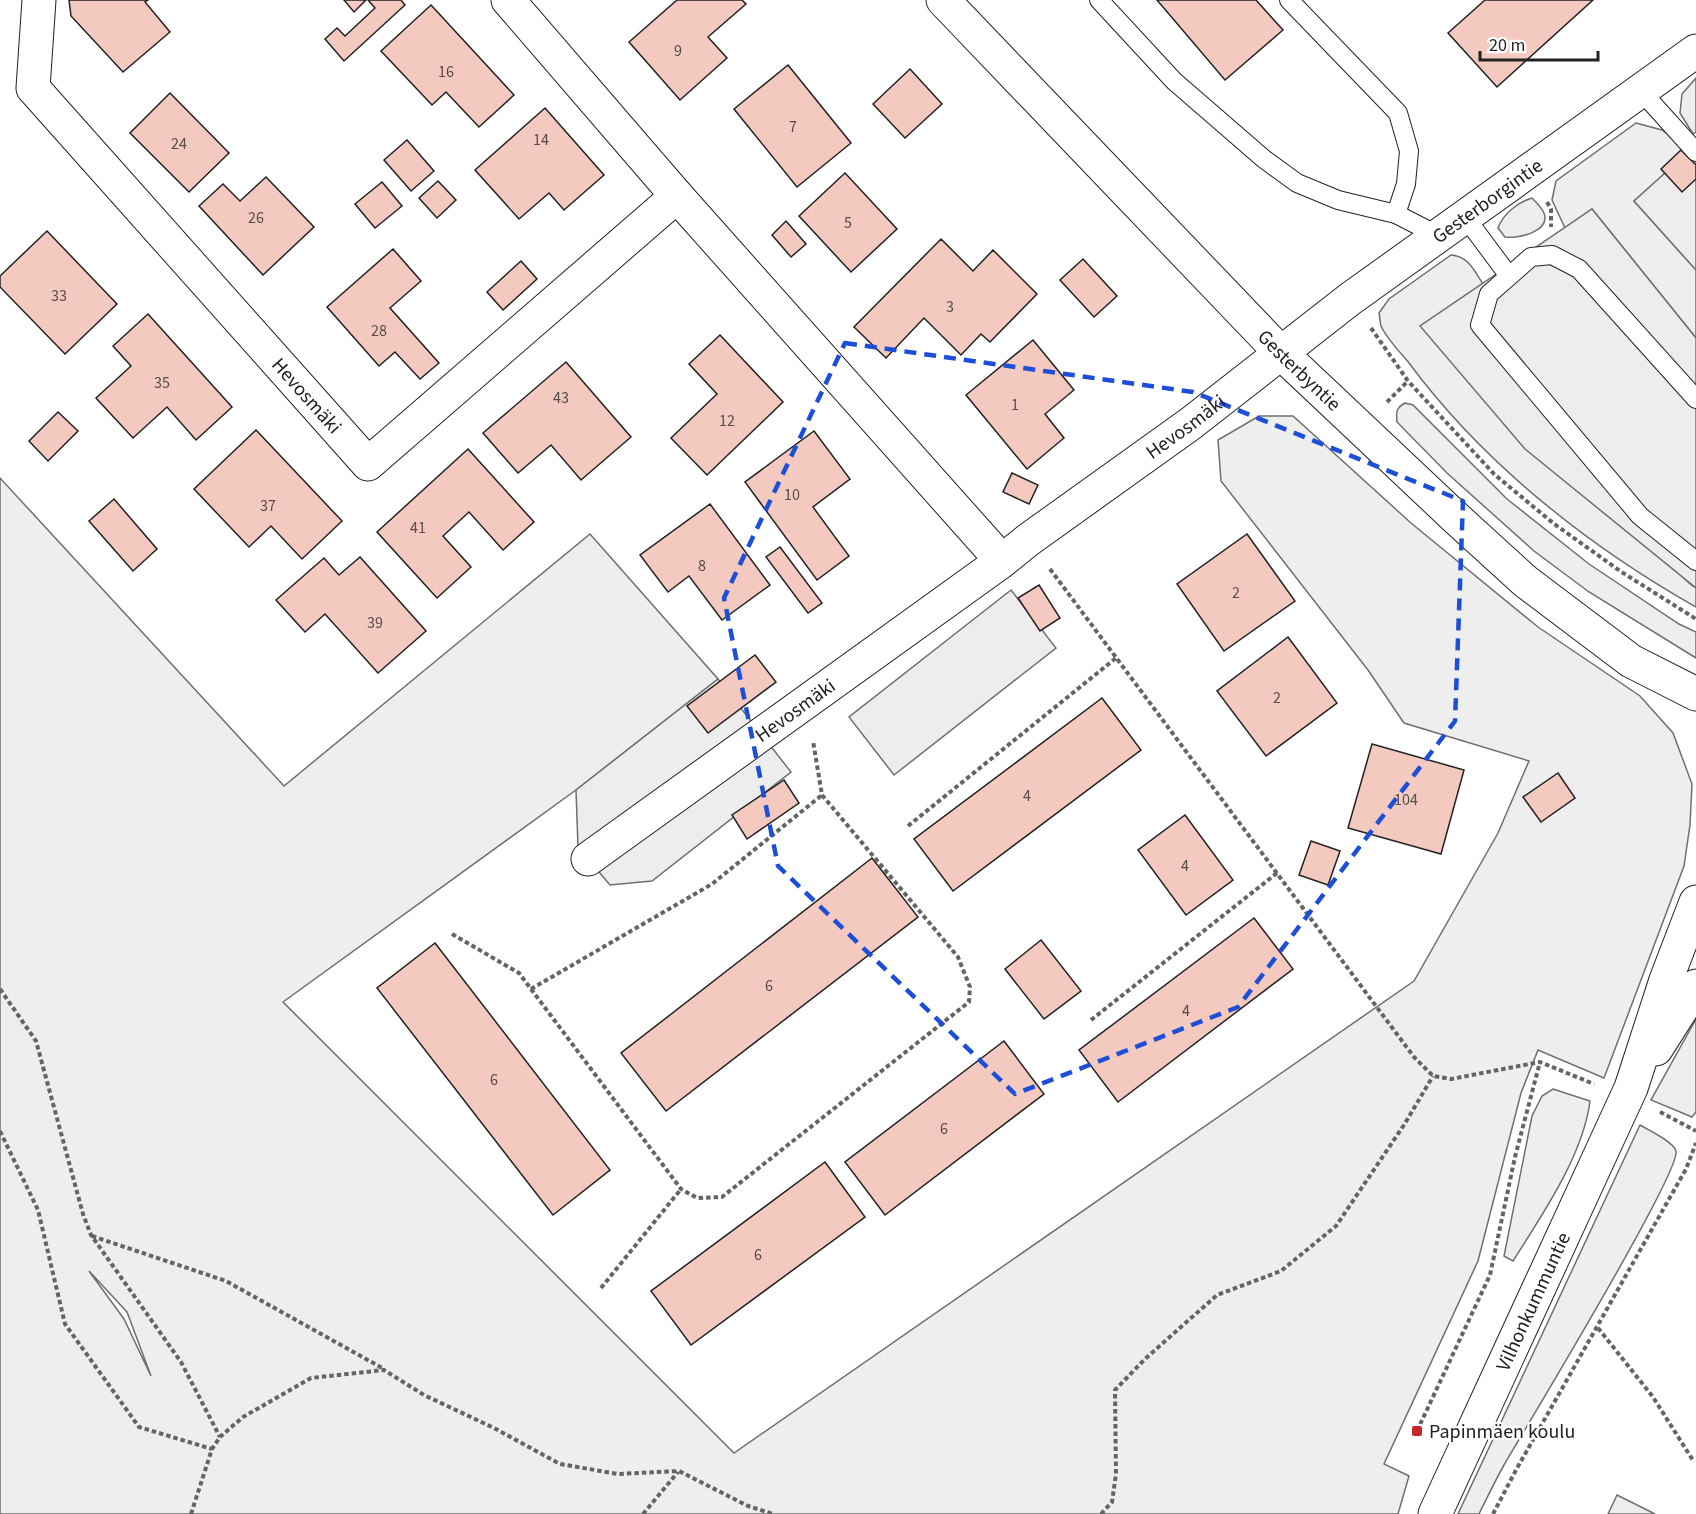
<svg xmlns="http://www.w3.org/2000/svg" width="1696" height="1514" font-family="'Source Sans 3',sans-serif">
<rect width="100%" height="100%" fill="#fff"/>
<g fill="#eee" stroke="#6f6f6f" stroke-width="1.5" fill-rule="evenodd">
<path d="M 1696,78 L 1696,132 L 1693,134 L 1680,113 L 1682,94 Z"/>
<path d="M 1636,123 L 1662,130 L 1690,151 L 1634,201 L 1696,270 L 1696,338 L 1592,209 L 1565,228 L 1552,200 L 1556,181 Z"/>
<path d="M 1532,198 C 1536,202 1542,208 1544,213 C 1551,232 1517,239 1505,237 L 1498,228 C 1503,214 1518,202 1532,198 Z"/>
<path d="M 1451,255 C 1468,256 1474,270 1483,284 L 1421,326 L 1690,584 L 1696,588 L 1696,607 C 1588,546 1483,463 1409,363 C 1400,352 1387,339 1381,326 C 1380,323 1380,317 1379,313 L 1389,299 Z"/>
<path d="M 1405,403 L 1413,405 L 1507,499 L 1589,564 L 1679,624 L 1696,632 L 1696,658 L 1589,592 L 1534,551 L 1447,473 L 1397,422 C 1396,412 1396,408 1405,403 Z"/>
<path d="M 1259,416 L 1293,416 L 1411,523 L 1538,627 L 1640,696 L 1673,733 L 1692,784 L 1690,825 L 1684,866 L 1604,1078 L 1538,1050 L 1521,1093 L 1478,1261 L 1384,1464 L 1409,1476 L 1398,1514 L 0,1514 L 0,478 L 284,786 L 590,534 L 718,679 L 576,790 L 283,1002 L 734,1453 L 1414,981 L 1498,833 L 1529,761 L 1404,723 L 1368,670 L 1221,481 L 1218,440 ZM 89,1271 L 127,1312 L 151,1376 L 124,1319 Z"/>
<path d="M 1696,1019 L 1696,1112 L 1692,1117 L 1651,1100 Z"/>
<path d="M 1553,1089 L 1590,1101 C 1583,1156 1542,1215 1513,1261 L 1504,1256 L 1532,1116 L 1542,1096 Z"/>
<path d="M 1640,1125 C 1648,1130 1674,1142 1676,1151 C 1681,1172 1526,1427 1504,1465 C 1495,1481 1487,1498 1479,1514 L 1458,1514 Z"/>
</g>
<g fill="#ededed" stroke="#6f6f6f" stroke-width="1.5">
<path d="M 1696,145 L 1696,270 L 1634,201 Z"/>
<path d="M 1592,209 L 1696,338 L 1696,588 L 1525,449 L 1420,326 Z"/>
<path d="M 1011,590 L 1056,648 L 894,775 L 849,717 Z"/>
<path d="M 718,679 L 791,772 L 652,881 L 610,885 L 578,847 L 576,790 Z"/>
<path d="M 1617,1495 L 1655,1514 L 1608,1514 Z"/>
</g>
<g fill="#f3c9c0" stroke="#222" stroke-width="1.5">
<path d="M 69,0 L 148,0 L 145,2 L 170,32 L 123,72 L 71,16 Z"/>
<path d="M 344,0 L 366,0 L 354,12 Z"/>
<path d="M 368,0 L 401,0 L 405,5 L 344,61 L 325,39 L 337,28 L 345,36 L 375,8 Z"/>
<path d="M 677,0 L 742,0 L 746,4 L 708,37 L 727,58 L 680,100 L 629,42 Z"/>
<path d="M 1157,0 L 1256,0 L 1283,30 L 1225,80 Z"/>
<path d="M 1485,0 L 1593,0 L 1497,87 L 1448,33 Z"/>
<path d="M 431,5 L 514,95 L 479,127 L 446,92 L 432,105 L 381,51 Z"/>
<path d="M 788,65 L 851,143 L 797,187 L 734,109 Z"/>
<path d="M 910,69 L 942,104 L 905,138 L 873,104 Z"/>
<path d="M 170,93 L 229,153 L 189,192 L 130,133 Z"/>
<path d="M 545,108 L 604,175 L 564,210 L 549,193 L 519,219 L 475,170 Z"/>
<path d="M 407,140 L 434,171 L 411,191 L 384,160 Z"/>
<path d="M 1681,150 L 1696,165 L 1696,179 L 1682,192 L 1661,169 Z"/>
<path d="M 845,173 L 897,229 L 851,272 L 799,216 Z"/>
<path d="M 266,177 L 314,227 L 263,275 L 199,206 L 223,184 L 240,201 Z"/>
<path d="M 438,181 L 456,200 L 437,218 L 419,198 Z"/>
<path d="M 382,182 L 402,206 L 375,228 L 355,204 Z"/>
<path d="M 786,221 L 806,244 L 791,257 L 772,235 Z"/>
<path d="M 47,231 L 117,304 L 65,354 L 0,287 L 0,276 Z"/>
<path d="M 941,239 L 973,271 L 993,250 L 1037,294 L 990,342 L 981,334 L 961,355 L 924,318 L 886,358 L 854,327 Z"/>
<path d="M 393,249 L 421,281 L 390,308 L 439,363 L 420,379 L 395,352 L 379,366 L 327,307 Z"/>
<path d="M 1083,259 L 1117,296 L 1094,317 L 1060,280 Z"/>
<path d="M 521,261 L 537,279 L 503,310 L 487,292 Z"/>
<path d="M 148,314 L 232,407 L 196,440 L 167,407 L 133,438 L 96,398 L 131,366 L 113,346 Z"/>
<path d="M 720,335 L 783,402 L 707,475 L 671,438 L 717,394 L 689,364 Z"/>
<path d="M 1033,340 L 1074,390 L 1045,414 L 1064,438 L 1027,469 L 966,395 Z"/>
<path d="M 566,362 L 631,437 L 581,480 L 551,445 L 518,473 L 483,433 Z"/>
<path d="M 58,412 L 78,431 L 48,461 L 29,441 Z"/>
<path d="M 256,430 L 342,521 L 302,559 L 271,526 L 249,547 L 194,489 Z"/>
<path d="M 814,431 L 850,479 L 813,507 L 849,556 L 817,580 L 745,482 Z"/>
<path d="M 468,449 L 534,522 L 503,550 L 469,512 L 443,536 L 471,567 L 437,598 L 377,532 Z"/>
<path d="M 1012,473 L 1038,485 L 1029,504 L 1003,492 Z"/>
<path d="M 114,499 L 157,549 L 133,571 L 89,521 Z"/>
<path d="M 710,504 L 770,585 L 722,620 L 689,576 L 668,592 L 640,555 Z"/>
<path d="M 1247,534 L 1295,601 L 1224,651 L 1177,584 Z"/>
<path d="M 780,547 L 822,603 L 808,613 L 766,557 Z"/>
<path d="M 360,557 L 426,631 L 378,673 L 325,614 L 305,632 L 276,600 L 324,558 L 339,575 Z"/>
<path d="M 1039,585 L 1060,618 L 1040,631 L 1018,598 Z"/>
<path d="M 1288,637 L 1337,703 L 1266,756 L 1217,691 Z"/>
<path d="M 755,655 L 776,682 L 708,733 L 687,706 Z"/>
<path d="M 1102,698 L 1141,750 L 953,891 L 914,839 Z"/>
<path d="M 1372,744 L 1464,770 L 1441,854 L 1348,828 Z"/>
<path d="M 1558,773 L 1575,798 L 1541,822 L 1523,797 Z"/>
<path d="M 784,780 L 799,803 L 747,839 L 732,815 Z"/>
<path d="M 1185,815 L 1233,880 L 1186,915 L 1138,850 Z"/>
<path d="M 1311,841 L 1340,851 L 1328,885 L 1299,875 Z"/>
<path d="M 872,858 L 918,917 L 666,1111 L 621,1053 Z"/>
<path d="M 1254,918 L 1293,969 L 1118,1102 L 1079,1050 Z"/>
<path d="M 1041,940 L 1081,991 L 1044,1019 L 1005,969 Z"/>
<path d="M 435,943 L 610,1170 L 553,1215 L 377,988 Z"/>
<path d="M 1004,1041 L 1044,1094 L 885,1215 L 845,1162 Z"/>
<path d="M 825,1162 L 865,1217 L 691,1345 L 651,1291 Z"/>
</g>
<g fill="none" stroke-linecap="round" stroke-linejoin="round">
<g stroke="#222" stroke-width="20">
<g id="service">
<path d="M 1099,0 L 1174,81 L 1264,159 L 1297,183 L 1338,200 L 1396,214 L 1439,236"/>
<path d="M 1289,0 L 1398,113 L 1409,151 L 1406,184 L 1396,214"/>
<path d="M 1641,91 L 1696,152"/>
<path d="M 1465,217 L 1509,276"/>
<path d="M 1696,399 L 1579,269 L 1552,255 L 1531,257 L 1489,294 L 1480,325 L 1640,516 L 1696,561"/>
</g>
</g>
<g stroke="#222" stroke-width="35">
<g id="minor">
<path id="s1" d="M 39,0 L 33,88 L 368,464 L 677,196"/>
<path id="s2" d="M 508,0 L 677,196 L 1002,561 L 1028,540 L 1190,424 L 1350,299 L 1696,51"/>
<path id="s3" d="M 588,859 L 1002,561"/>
</g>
</g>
<g stroke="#222" stroke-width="35">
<g id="tertiary">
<path id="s4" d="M 943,0 L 1281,353 L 1457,519 L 1525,581 L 1631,661 L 1696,694"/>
<path d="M 1656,1049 L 1696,986"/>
<path id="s5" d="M 1435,1514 L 1631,1088 L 1666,980 L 1696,902"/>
</g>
</g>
<g stroke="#646464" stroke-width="4" stroke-dasharray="4.5 3" stroke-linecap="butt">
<path d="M 1547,202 L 1551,209 L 1551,227"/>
<path d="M 1371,328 L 1408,381 L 1494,474 L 1553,523 L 1620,571 L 1696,619"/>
<path d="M 1387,402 L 1408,381"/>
<path d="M 1050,569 L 1414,1057 L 1433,1076 L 1451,1079 L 1540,1062 L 1594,1084"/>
<path d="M 908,826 L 1116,658"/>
<path d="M 452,934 L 519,973 L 681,1189 L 697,1198 L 722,1197 L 969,1002 L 970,987 L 958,957 L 822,795 L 813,741"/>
<path d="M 0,989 L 36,1041 L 83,1214 L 91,1235 L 181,1362 L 220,1437"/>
<path d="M 531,989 L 712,884 L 822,795"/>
<path d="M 1091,1020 L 1277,873"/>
<path d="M 1660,1112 L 1696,1131"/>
<path d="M 0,1131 L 38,1210 L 65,1324 L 139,1427 L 212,1449"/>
<path d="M 92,1236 L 226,1281 L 384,1369"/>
<path d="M 601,1288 L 681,1189"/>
<path d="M 1598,1328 L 1653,1397 L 1694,1462"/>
<path d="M 1417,1431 L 1490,1275 L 1515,1157 L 1540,1062"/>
<path d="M 191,1514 L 212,1449 L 220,1437 L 243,1417 L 311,1378 L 384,1370 L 424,1395 L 494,1428 L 560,1464 L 618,1474 L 679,1471 L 748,1506 L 773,1514"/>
<path d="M 643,1514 L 678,1472"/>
<path d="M 1101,1514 L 1112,1502 L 1116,1474 L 1115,1390 L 1145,1359 L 1217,1295 L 1281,1271 L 1336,1226 L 1404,1125 L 1433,1076"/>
<path d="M 1493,1514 L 1516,1470 L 1686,1169 L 1696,1143"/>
</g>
<use href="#service" stroke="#fff" stroke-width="18"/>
<use href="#minor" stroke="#fff" stroke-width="33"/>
<use href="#tertiary" stroke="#fff" stroke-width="33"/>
</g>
<path fill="none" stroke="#1d4ed8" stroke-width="4.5" stroke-dasharray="12 8" stroke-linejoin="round" d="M 845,343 L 1193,392 L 1463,501 L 1455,721 L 1238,1007 L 1015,1094 L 778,866 L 724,598 Z"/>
<rect fill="#c62828" stroke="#fff" stroke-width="2" x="1411" y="1425" width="12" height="12" rx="3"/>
<g text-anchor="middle" stroke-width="4.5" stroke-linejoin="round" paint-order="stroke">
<g font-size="16" fill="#564c4a">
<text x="678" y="56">9</text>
<text x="446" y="77">16</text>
<text x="793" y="132">7</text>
<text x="541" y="145">14</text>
<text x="179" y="149">24</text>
<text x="256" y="223">26</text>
<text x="848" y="228">5</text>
<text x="59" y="301">33</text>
<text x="950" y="312">3</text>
<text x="379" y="336">28</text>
<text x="162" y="388">35</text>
<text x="561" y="403">43</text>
<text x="1015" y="410">1</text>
<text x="727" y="426">12</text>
<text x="792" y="500">10</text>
<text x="268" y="511">37</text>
<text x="418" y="533">41</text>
<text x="702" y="571">8</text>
<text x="1236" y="598">2</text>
<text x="375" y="628">39</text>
<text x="1277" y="703">2</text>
<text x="1027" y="801">4</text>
<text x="1406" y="805">104</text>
<text x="1185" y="871">4</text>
<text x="769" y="991">6</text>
<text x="1186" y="1016">4</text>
<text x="494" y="1085">6</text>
<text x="944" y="1134">6</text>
<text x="758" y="1260">6</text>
</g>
<g font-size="20" fill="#222" stroke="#fff">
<text dy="7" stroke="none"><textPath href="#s2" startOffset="1352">Gesterborgintie</textPath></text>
<text dy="7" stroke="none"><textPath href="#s4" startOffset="514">Gesterbyntie</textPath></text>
<text dy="7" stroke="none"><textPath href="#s1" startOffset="500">Hevosmäki</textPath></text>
<text dy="7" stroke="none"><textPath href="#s2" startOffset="975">Hevosmäki</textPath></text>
<text dy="7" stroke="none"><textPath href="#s3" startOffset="255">Hevosmäki</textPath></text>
<text dy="7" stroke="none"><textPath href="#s5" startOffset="234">Vilhonkummuntie</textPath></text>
</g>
<g font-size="20" fill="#222" stroke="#fff" text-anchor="start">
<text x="1429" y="1438">Papinmäen koulu</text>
</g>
</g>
<path d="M1480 51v9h118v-9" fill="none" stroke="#222222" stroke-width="3"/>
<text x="1489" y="51" font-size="18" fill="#222222" stroke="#ffffff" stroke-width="4.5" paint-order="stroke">20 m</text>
</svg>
